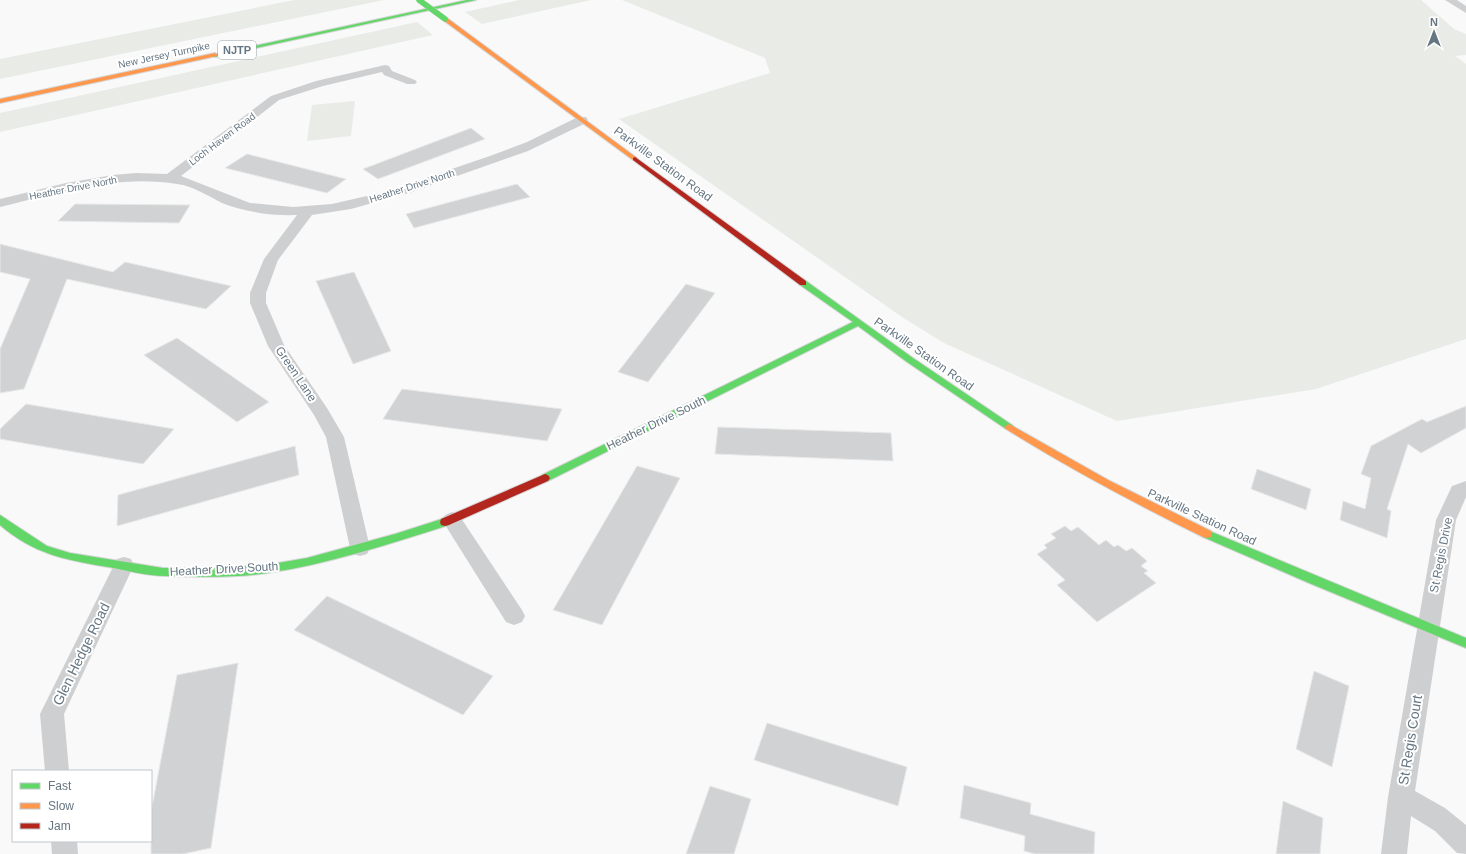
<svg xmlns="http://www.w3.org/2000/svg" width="1466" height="854" font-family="Helvetica,sans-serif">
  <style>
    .green { fill: #e8ebe6 }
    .building { fill: #d0d2d3; stroke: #e8e8e8 }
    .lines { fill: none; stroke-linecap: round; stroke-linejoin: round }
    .fast-casing { stroke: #d5d6d7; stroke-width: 2 }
    .slow-casing { stroke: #d5d6d7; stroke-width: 2 }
    .jam-casing { stroke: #d5d6d7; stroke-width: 2 }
    .street { fill: #cecfd0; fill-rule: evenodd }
    .fast { fill: #63d668; fill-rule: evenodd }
    .slow { fill: #ff974d; fill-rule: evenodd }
    .jam { fill: #b3261e; fill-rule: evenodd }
    .fast-bridge-casing { stroke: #d5d6d7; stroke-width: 6; stroke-linecap: butt }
    .fast-bridge { stroke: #63d668; stroke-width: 5.5 }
    .labels { text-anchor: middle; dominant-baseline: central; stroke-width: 4; stroke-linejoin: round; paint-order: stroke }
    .far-street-label { font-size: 10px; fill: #657683; stroke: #fff }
    .shield { fill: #fff; stroke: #939fa8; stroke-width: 1 }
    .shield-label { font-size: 11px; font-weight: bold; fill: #657683 }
    .street-label { font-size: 12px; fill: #657683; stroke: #fff }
    .near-street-label { font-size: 14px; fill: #657683; stroke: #fff }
  </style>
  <rect width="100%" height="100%" fill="#f9f9f9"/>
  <path class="green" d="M 294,0 L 384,0 L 0,79 L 0,59 Z
    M 519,0 L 591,0 L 482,24 L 465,12 Z
    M 622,0 L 1421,0 L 1454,29 L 1466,34 L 1466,55 L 1455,56 L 1466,64 L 1466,339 L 1316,389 L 1117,421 L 944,343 L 902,317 L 619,119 L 770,73 L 765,58 Z
    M 417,22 L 433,35 L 0,132 L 0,113 Z
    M 355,101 L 351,136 L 307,141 L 312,105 Z"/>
  <path class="building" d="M 471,128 L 485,139 L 378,179 L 363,169 Z
    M 247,154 L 346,179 L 327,193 L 225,168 Z
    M 517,184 L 530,197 L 414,228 L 406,214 Z
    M 75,204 L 190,205 L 179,223 L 58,221 Z
    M 0,244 L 113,272 L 125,262 L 231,286 L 206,309 L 67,279 L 24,389 L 0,393 L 0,349 L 30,279 L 0,272 Z
    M 354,272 L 391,351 L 353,364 L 316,281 Z
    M 686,284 L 715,293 L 648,382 L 618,372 Z
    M 177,338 L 269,402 L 237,422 L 144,355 Z
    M 402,389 L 562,409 L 547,441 L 383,419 Z
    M 26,404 L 174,429 L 143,464 L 0,439 L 0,429 Z
    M 1466,406 L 1466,428 L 1421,453 L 1408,444 L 1387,509 L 1391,511 L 1387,538 L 1340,520 L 1343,501 L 1365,509 L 1371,478 L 1361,474 L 1371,446 L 1422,419 L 1427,422 Z
    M 718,427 L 891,433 L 893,461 L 715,454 Z
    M 295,446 L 299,475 L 117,526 L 118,495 Z
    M 637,466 L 680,478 L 602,625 L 553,610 Z
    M 1257,469 L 1311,489 L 1306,510 L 1251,489 Z
    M 1065,526 L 1071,531 L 1078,527 L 1099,545 L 1106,540 L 1114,547 L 1118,545 L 1126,551 L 1132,548 L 1147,561 L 1141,566 L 1148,571 L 1144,573 L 1156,583 L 1097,622 L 1057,585 L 1065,580 L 1037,554 L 1047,548 L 1044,545 L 1056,538 L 1051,534 Z
    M 327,596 L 493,676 L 463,715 L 294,630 Z
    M 238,663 L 211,848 L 183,854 L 151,854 L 151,812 L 177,675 Z
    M 1314,671 L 1349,686 L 1332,767 L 1296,749 Z
    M 767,723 L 907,767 L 898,806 L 754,760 Z
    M 964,785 L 1031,803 L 1030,814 L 1095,832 L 1094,854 L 1035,854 L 1024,851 L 1025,836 L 960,818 Z
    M 710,786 L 751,799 L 734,854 L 686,854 Z
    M 1283,801 L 1323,818 L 1320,854 L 1276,854 Z"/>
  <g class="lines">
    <g class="fast-casing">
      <path id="fast" d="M 467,0 L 476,0 L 215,57 L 212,55 Z
        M 800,281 L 806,281 L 913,358 L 1012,425 L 1014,427 L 1012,429 L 1006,429 L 907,362 L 858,326 L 548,481 L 542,481 L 540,478 L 542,475 L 853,322 L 800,285 Z
        M 0,515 L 47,546 L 70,553 L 163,568 L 216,568 L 266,565 L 307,558 L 395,534 L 445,518 L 449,519 L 450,522 L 449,525 C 389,544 329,564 267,573 C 234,578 198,577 165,576 C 146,576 126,570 108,567 C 66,560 33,554 0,525 Z
        M 1207,530 L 1466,638 L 1466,648 L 1309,583 L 1203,537 L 1202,534 L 1203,531 Z"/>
    </g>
    <g class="slow-casing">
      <path id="slow" d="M 443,18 L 447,18 L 637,158 L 637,160 L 633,160 L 443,20 Z
        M 215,53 L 218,55 L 217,56 L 0,103 L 0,99 Z
        M 1009,424 L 1110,481 L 1211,531 L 1212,534 L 1211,537 L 1207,538 L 1203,537 C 1136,504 1070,469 1006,429 L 1004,427 Z"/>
    </g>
    <g class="jam-casing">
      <path id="jam" d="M 635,157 L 806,281 L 806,285 L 800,285 L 633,160 L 633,158 Z
        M 545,474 L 548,475 L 550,478 L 548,481 L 449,525 L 445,526 L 441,525 L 440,522 L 441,519 Z"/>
    </g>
    <path class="street" d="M 1445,0 L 1457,0 L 1466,6 L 1466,13 Z
      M 385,65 L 389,66 L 392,71 L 415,80 L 417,82 L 415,84 L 407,84 L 384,75 L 382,72 L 323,86 L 279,100 L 181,176 L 250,203 L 293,207 L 332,204 L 384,192 L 490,156 L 527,142 L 578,117 L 586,117 L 588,120 L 586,123 L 528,151 L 412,192 L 351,209 L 312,215 L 278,260 L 266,293 L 266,303 L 284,345 L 327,408 L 344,437 L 370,548 L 367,554 L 360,556 L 353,554 L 350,548 L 326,437 L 314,415 L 268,346 L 250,303 L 250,293 L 264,259 L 297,215 C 272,216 245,212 222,203 C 208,196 193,186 177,184 C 118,174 57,193 0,207 L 0,199 L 66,183 L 113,175 L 136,173 L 167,174 L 271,96 L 316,81 Z
      M 1466,481 L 1466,497 L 1456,520 L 1415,791 L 1445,808 L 1466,825 L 1466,854 L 1457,853 L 1435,831 L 1411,816 L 1407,854 L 1381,854 L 1388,797 L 1436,520 L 1452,486 Z
      M 452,512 L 459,515 L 522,610 L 525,616 L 522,622 L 514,625 L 506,622 L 442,520 L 445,515 Z
      M 124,557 L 131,559 L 134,565 L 64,714 L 69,771 L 45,771 L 40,714 L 117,559 Z
      M 51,841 L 77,841 L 78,854 L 52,854 Z"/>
    <use href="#fast" class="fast"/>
    <use href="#slow" class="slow"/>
    <use href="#jam" class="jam"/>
    <g class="fast-bridge-casing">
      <path id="fast-bridge" d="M 419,0 L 445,19"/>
    </g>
    <use href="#fast-bridge" class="fast-bridge"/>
  </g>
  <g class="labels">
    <g class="far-street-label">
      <text transform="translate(164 55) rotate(-12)">New Jersey Turnpike</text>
      <text transform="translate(222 139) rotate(-37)">Loch Haven Road</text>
      <text transform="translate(412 186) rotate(-18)">Heather Drive North</text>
      <text transform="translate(73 188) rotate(-11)">Heather Drive North</text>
    </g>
    <rect class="shield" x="218" y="41" width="38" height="18" rx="3"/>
    <g class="shield-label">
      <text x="237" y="50">NJTP</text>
    </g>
    <g class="street-label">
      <text transform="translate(663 164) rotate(36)">Parkville Station Road</text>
      <text transform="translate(924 354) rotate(35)">Parkville Station Road</text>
      <text transform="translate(296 374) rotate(56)">Green Lane</text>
      <text transform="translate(656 423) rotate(-26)">Heather Drive South</text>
      <text transform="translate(1202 517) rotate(25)">Parkville Station Road</text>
      <text transform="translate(1441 555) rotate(-79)">St Regis Drive</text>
      <text transform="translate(224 569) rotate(-3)">Heather Drive South</text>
    </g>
    <g class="near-street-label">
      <text transform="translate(81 654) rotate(-64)">Glen Hedge Road</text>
      <text transform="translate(1410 740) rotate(-81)">St Regis Court</text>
    </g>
  </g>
  <rect x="12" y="770" width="140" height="72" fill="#ffffff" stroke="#c1c8cd"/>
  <rect x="20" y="783" width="20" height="6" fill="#63d668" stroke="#c1c8cd"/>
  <text x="48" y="790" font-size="12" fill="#657683">Fast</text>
  <rect x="20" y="803" width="20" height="6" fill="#ff974d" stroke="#c1c8cd"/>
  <text x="48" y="810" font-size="12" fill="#657683">Slow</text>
  <rect x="20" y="823" width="20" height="6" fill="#b3261e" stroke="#c1c8cd"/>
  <text x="48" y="830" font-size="12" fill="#657683">Jam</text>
  <g transform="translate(1434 32)" stroke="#ffffff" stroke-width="3" paint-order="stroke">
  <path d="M0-3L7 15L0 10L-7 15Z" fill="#657683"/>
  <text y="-6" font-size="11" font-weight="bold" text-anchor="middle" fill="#657683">N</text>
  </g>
</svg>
